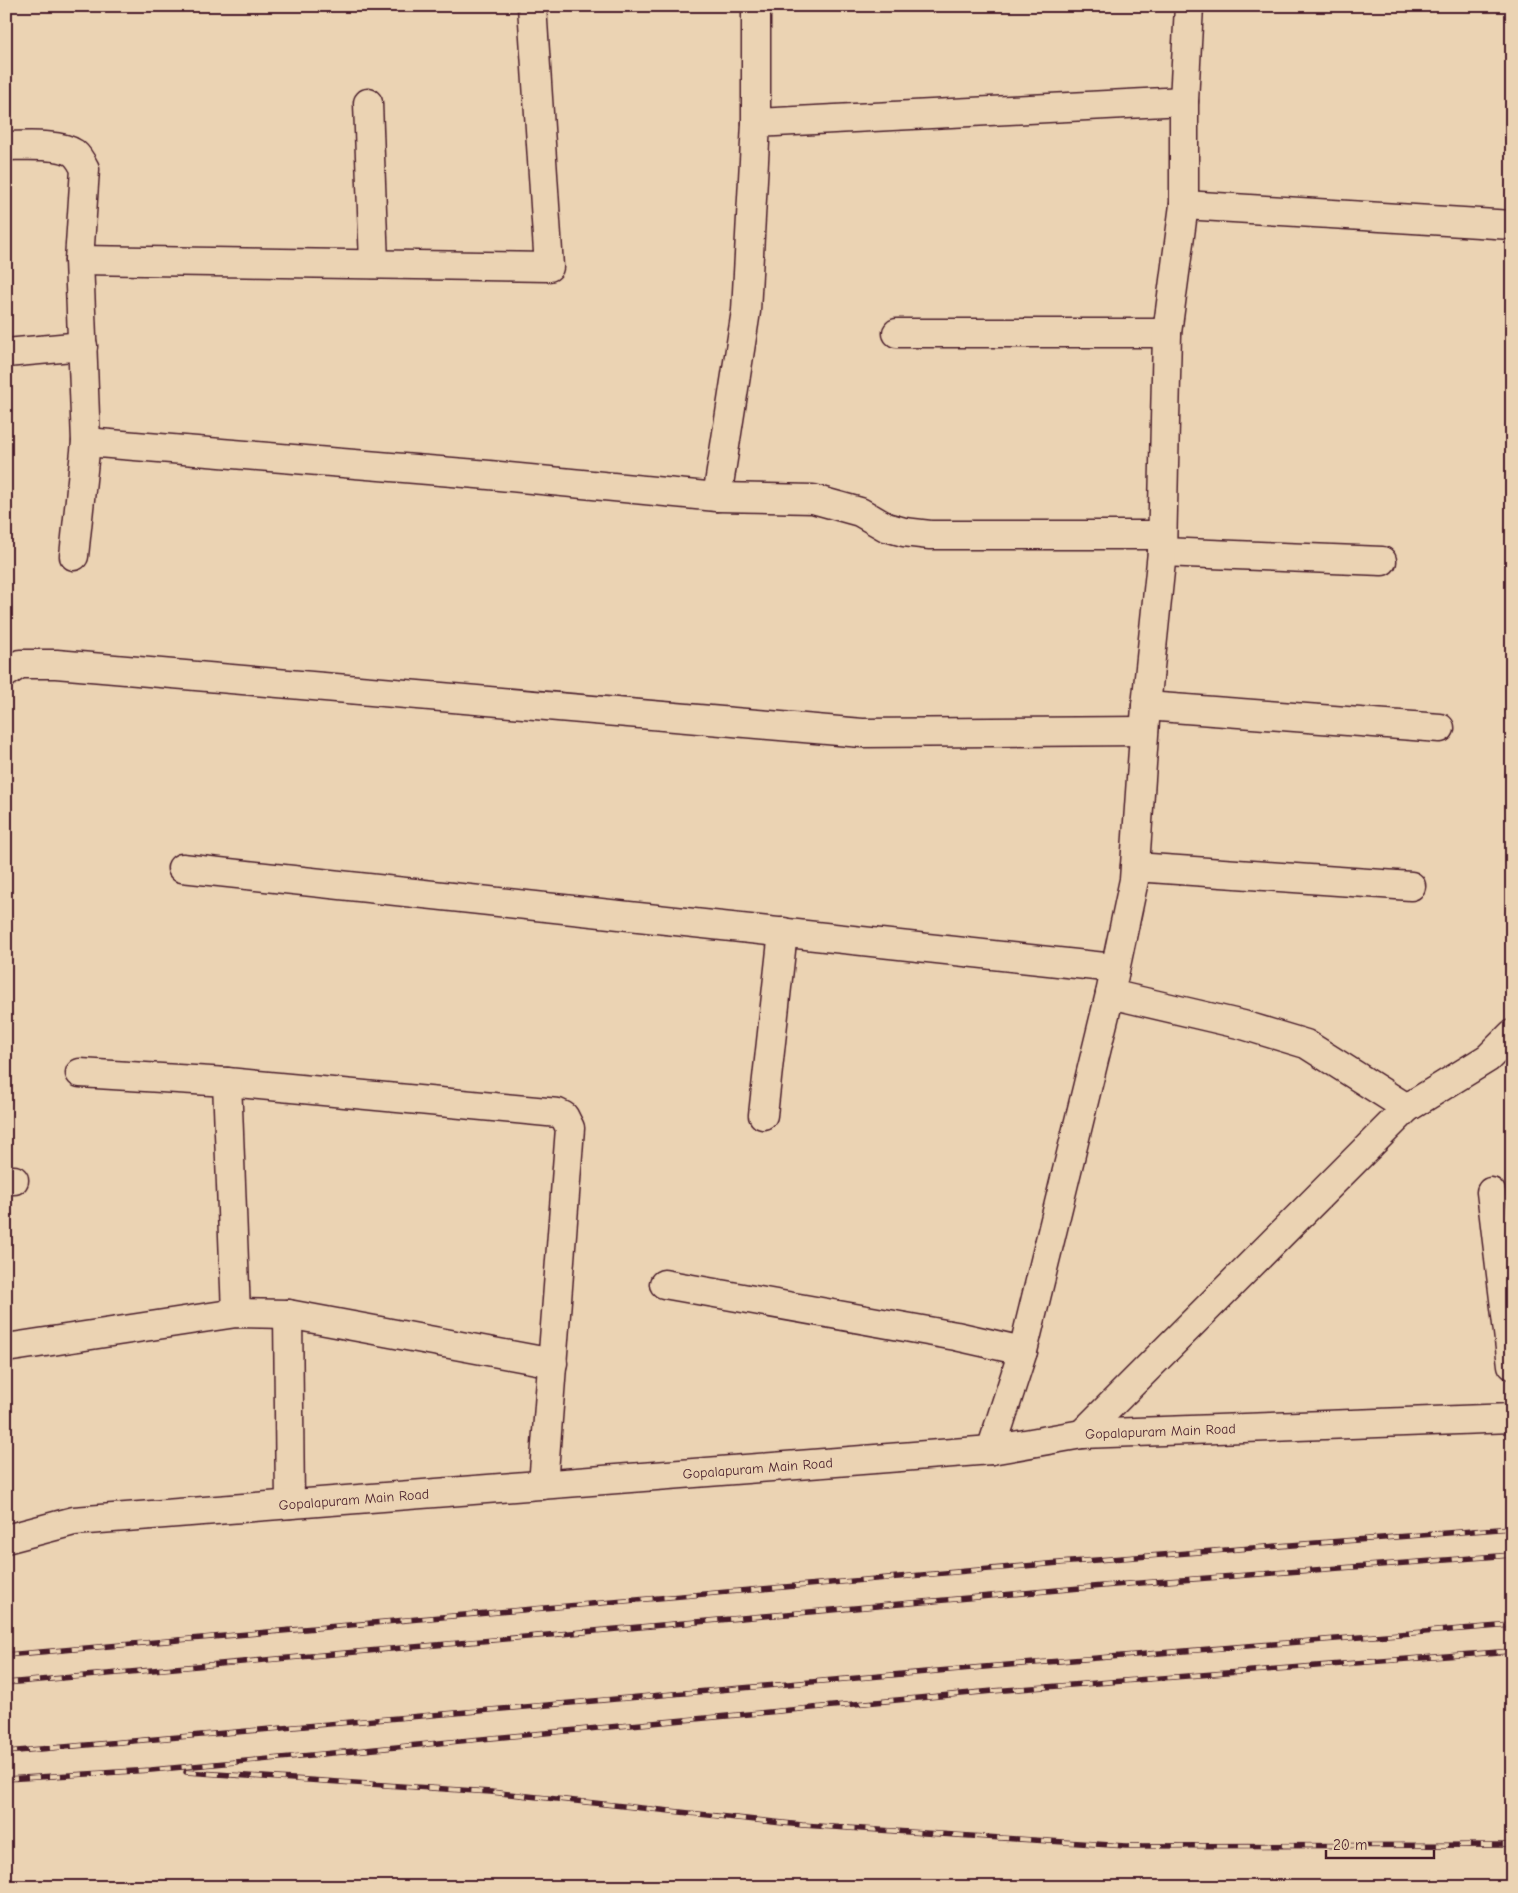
<svg xmlns="http://www.w3.org/2000/svg" width="1518" height="1893" font-family="'Comic Neue',sans-serif">
  <style>
    .lines { fill: none; stroke-linecap: round; stroke-linejoin: round }
    .minor-casing { stroke: #4a1f2b; stroke-width: 31 }
    .minor { stroke: #ebd3b3; stroke-width: 28 }
    .rail-casing { stroke: #4a1f2b; stroke-width: 5.5 }
    .rail { stroke: #ebd3b3; stroke-width: 4; stroke-dasharray: 11; stroke-linecap: butt }
    .labels { text-anchor: middle; dominant-baseline: central; stroke-width: 4; stroke-linejoin: round; paint-order: stroke }
    .street-label { font-size: 14px; fill: #4a1f2b; stroke: #ebd3b3 }
  </style>
  <rect width="100%" height="100%" fill="#ebd3b3"/>
  <filter id="ink" filterUnits="userSpaceOnUse"><feTurbulence type="fractalNoise" baseFrequency=".02" numOctaves="2"/><feDisplacementMap in="SourceGraphic" scale="10" xChannelSelector="R" yChannelSelector="G"/><feConvolveMatrix kernelMatrix="1 2 1 2 8 2 1 2 1" color-interpolation-filters="sRGB"/></filter>
  <g filter="url(#ink)">
    <g class="lines">
      <g class="minor-casing">
        <g id="minor">
          <path d="M 756,6 L 756,123"/>
          <path d="M 368,103 L 374,264"/>
          <path d="M 6,146 C 23,146 60,143 74,153 C 79,157 82,163 85,169 L 79,260"/>
          <path d="M 1184,205 L 1512,225"/>
          <path d="M 897,333 L 1167,333"/>
          <path d="M 6,353 L 83,346"/>
          <path d="M 86,442 L 489,475 L 717,497 L 813,499 L 860,512 L 886,527 L 904,532 L 930,535 L 1162,535"/>
          <path d="M 717,497 L 746,311 L 756,123 L 1184,101"/>
          <path d="M 1162,552 L 1382,561"/>
          <path d="M 74,556 L 86,442 L 79,260 L 549,267 L 532,6"/>
          <path d="M 6,673 L 20,664 L 56,664 L 862,733 L 1144,731"/>
          <path d="M 1146,706 L 1440,728"/>
          <path d="M 1135,867 L 1411,886"/>
          <path d="M 182,868 L 1114,968"/>
          <path d="M 1110,994 L 1243,1025 L 1306,1044 L 1407,1108"/>
          <path d="M 80,1073 L 227,1082 L 558,1113 L 564,1116 L 570,1128 L 543,1485"/>
          <path d="M 227,1082 L 236,1313"/>
          <path d="M 763,1115 L 783,932"/>
          <path d="M 6,1180 L 14,1180"/>
          <path d="M 1491,1192 L 1512,1365"/>
          <path d="M 664,1284 L 956,1336 L 1023,1351"/>
          <path d="M 288,1314 L 290,1504"/>
          <path d="M 6,1348 L 236,1313 L 288,1314 L 553,1363"/>
          <path d="M 1082,1434 L 1407,1108 L 1488,1058 L 1512,1034"/>
          <path d="M 991,1450 L 1023,1351 L 1110,994 L 1134,880 L 1146,706 L 1162,552 L 1167,333 L 1184,205 L 1184,101 L 1189,6"/>
          <path id="s1" d="M 6,1539 L 74,1521 L 991,1450 L 1082,1434 L 1512,1418"/>
        </g>
      </g>
      <use href="#minor" class="minor"/>
      <g class="rail-casing">
        <path id="rail" d="M 6,1655 L 1071,1562 L 1512,1528
          M 6,1683 L 1114,1585 L 1512,1555
          M 6,1752 L 984,1667 L 1512,1625
          M 186,1772 L 491,1792 L 802,1825 L 1126,1846 L 1512,1845
          M 6,1779 L 151,1770 L 993,1691 L 1512,1651"/>
      </g>
      <use href="#rail" class="rail"/>
    </g>
  </g>
  <g class="labels">
    <g class="street-label">
      <text stroke="none"><textPath href="#s1" startOffset="1161">Gopalapuram Main Road</textPath></text>
      <text stroke="none"><textPath href="#s1" startOffset="756">Gopalapuram Main Road</textPath></text>
      <text stroke="none"><textPath href="#s1" startOffset="351">Gopalapuram Main Road</textPath></text>
    </g>
  </g>
  <rect width="1518" height="1893" fill="none" stroke="#ebd3b3" stroke-width="25"/>
  <rect x="12" y="12" width="1493" height="1868" fill="none" stroke="#4a1f2b" stroke-width="2" filter="url(#ink)"/>
  <path d="M1326 1850v8h108v-8" fill="none" stroke="#4a1f2b" stroke-width="2.5"/>
  <text x="1333" y="1850" font-size="15" fill="#4a1f2b" stroke="#ebd3b3" stroke-width="4" paint-order="stroke">20 m</text>
</svg>
